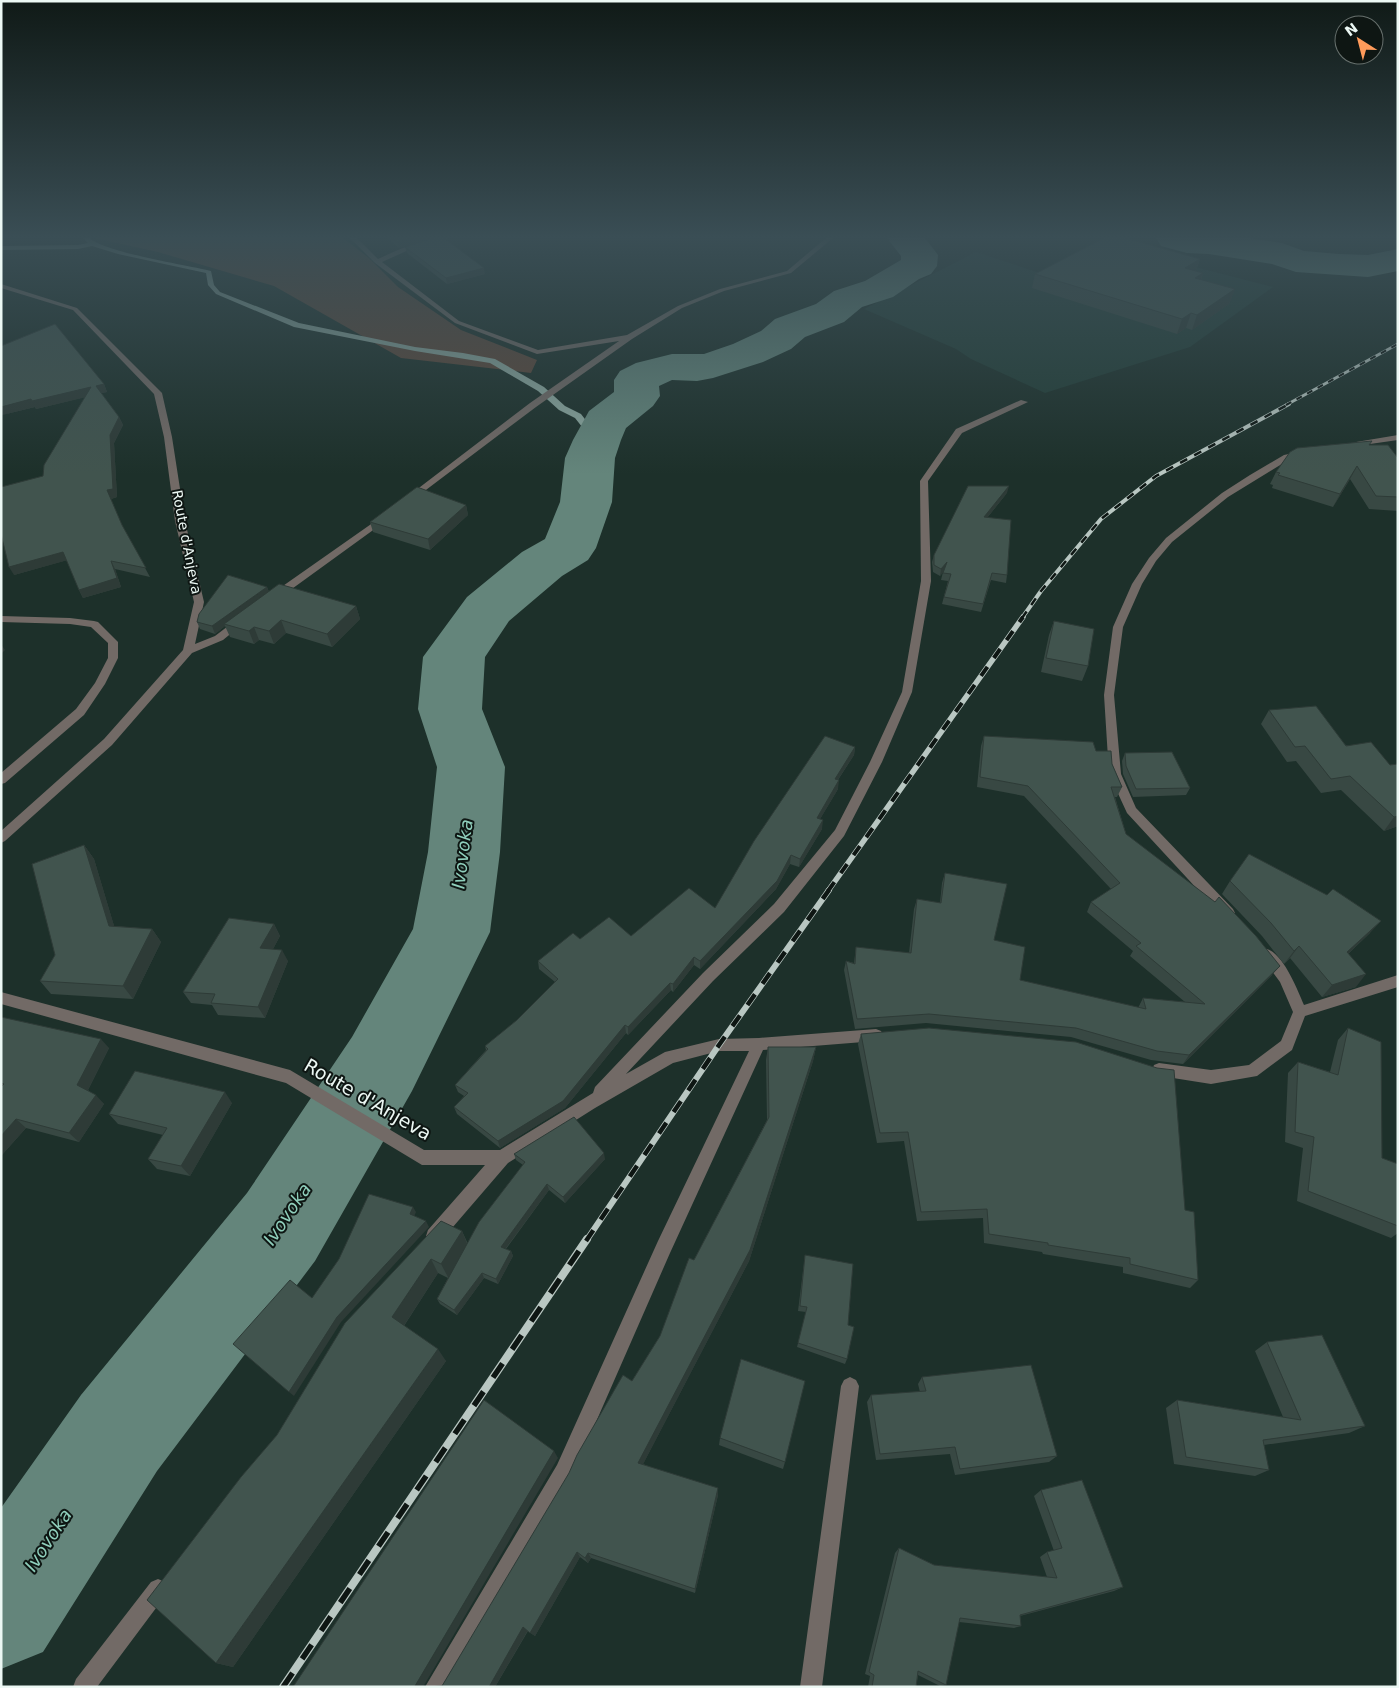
<svg xmlns="http://www.w3.org/2000/svg" width="1399" height="1688" font-family="'DejaVu Sans',sans-serif">
  <style>
    .built { fill: #233e37 }
    .green { fill: #5d473a }
    .lines { fill: none; stroke-linecap: round; stroke-linejoin: round }
    .stream { fill: #8da89f; fill-rule: evenodd }
    .river { fill: #64857b; fill-rule: evenodd }
    .minor { fill: #726a66; fill-rule: evenodd }
    .rail-far4-casing { stroke: #b9c7c2; stroke-width: 3 }
    .rail-far3-casing { stroke: #b9c7c2; stroke-width: 4 }
    .rail-far2-casing { stroke: #b9c7c2; stroke-width: 5.5 }
    .rail-far1-casing { stroke: #b9c7c2; stroke-width: 6 }
    .rail-casing { stroke: #b9c7c2; stroke-width: 8 }
    .rail-far4 { stroke: #0e1613; stroke-width: 2; stroke-dasharray: 6; stroke-linecap: butt }
    .rail-far3 { stroke: #0e1613; stroke-width: 2.5; stroke-dasharray: 8; stroke-linecap: butt }
    .rail-far2 { stroke: #0e1613; stroke-width: 4; stroke-dasharray: 11; stroke-linecap: butt }
    .rail-far1 { stroke: #0e1613; stroke-width: 4.5; stroke-dasharray: 13; stroke-linecap: butt }
    .rail { stroke: #0e1613; stroke-width: 5.5; stroke-dasharray: 17; stroke-linecap: butt }
    .wall { fill: #384843 }
    .shaded-wall { fill: #2e3b37 }
    .building { fill: #41544e; stroke: #2e3b37 }
    .labels { text-anchor: middle; dominant-baseline: central; stroke-width: 4; stroke-linejoin: round; paint-order: stroke }
    .far-street-label { font-size: 14px; fill: #ecf8f4; stroke: #0e1613 }
    .water-label { font-size: 18px; font-style: italic; fill: #8fcfbc; stroke: #0e1613 }
    .near-street-label { font-size: 19px; fill: #ecf8f4; stroke: #0e1613 }
  </style>
  <rect width="100%" height="100%" fill="#1d302a"/>
  <path class="built" d="M 1102,243 L 1273,287 L 1190,347 L 1045,393 L 971,359 L 956,349 L 864,309 L 976,252 L 1049,276 Z"/>
  <path class="green" d="M 94,238 L 343,238 L 369,258 L 398,287 L 461,330 L 537,360 L 531,373 L 401,358 L 274,286 L 158,252 Z"/>
  <g class="lines">
    <path class="stream" d="M 83,238 L 90,238 C 103,252 187,265 211,271 L 214,285 L 220,292 L 299,323 L 415,347 L 463,353 L 495,359 L 544,387 L 565,406 L 581,414 L 601,440 L 594,442 L 575,418 L 559,410 L 538,391 L 490,363 L 415,351 L 294,327 L 216,294 L 208,285 L 206,273 L 118,254 L 92,246 L 78,249 L 1,250 L 1,246 L 78,245 L 88,243 Z"/>
    <path class="river" d="M 887,238 L 925,238 L 938,255 L 937,266 L 931,274 L 919,279 L 893,297 L 862,307 L 844,322 L 805,337 L 791,349 L 763,362 L 713,378 L 697,381 L 672,380 L 659,386 L 660,396 L 653,406 L 626,428 L 621,440 L 615,458 L 612,502 L 596,548 L 588,560 L 562,576 L 509,621 L 485,657 L 482,709 L 505,767 L 500,852 L 490,932 L 412,1091 L 315,1261 L 157,1471 L 43,1652 L 1,1669 L 1,1508 L 81,1395 L 247,1193 L 352,1037 L 413,929 L 428,852 L 437,767 L 418,709 L 423,657 L 467,597 L 522,552 L 545,539 L 560,502 L 565,458 L 573,440 L 589,411 L 614,392 L 614,380 L 620,371 L 636,363 L 672,354 L 704,354 L 733,344 L 761,331 L 775,319 L 816,304 L 834,291 L 865,281 L 901,260 L 901,256 Z
      M 1156,238 L 1248,238 L 1282,243 L 1304,251 L 1339,254 L 1368,255 L 1398,249 L 1398,271 L 1368,277 L 1296,272 L 1272,264 L 1209,254 L 1187,253 L 1161,246 Z"/>
    <path class="minor" d="M 350,238 L 357,238 L 378,259 C 400,249 423,238 448,238 L 413,248 L 382,262 L 459,321 L 538,350 L 627,335 L 678,306 L 720,289 L 787,271 L 826,238 L 833,238 L 791,273 L 724,291 L 682,308 L 632,339 L 536,407 L 410,502 L 407,501 L 407,497 L 530,403 L 619,341 L 537,354 L 455,323 L 375,263 Z
      M 1,284 L 77,308 L 162,393 L 172,437 L 185,521 L 204,602 L 195,644 L 215,636 L 236,620 L 244,620 L 245,622 L 223,640 L 192,653 L 112,745 L 5,841 L 1,843 L 1,831 L 104,739 L 183,650 L 194,602 L 175,521 L 164,437 L 154,394 L 73,310 L 1,288 Z
      M 1021,400 L 1028,402 L 962,433 L 928,481 L 931,581 L 912,692 L 882,762 L 844,836 L 784,912 L 713,981 L 626,1074 L 665,1052 L 719,1039 L 759,1038 L 876,1029 L 881,1031 L 883,1035 L 881,1039 L 876,1041 L 763,1050 L 670,1253 L 571,1479 L 448,1687 L 425,1687 L 557,1465 L 658,1241 L 749,1051 L 719,1051 L 673,1063 L 595,1108 L 508,1163 L 440,1242 L 434,1244 L 428,1242 L 426,1236 L 428,1230 L 485,1165 L 422,1165 L 286,1083 L 1,1004 L 1,992 L 290,1070 L 424,1150 L 500,1150 L 593,1093 L 595,1087 L 703,973 L 774,904 L 835,830 L 870,762 L 902,692 L 921,581 L 920,481 L 956,429 Z
      M 1398,435 L 1398,440 L 1356,446 L 1352,444 L 1356,442 Z
      M 1302,451 L 1305,452 L 1305,456 L 1290,459 L 1228,497 L 1172,542 L 1156,561 L 1142,584 L 1123,627 L 1114,695 L 1121,774 L 1136,808 L 1233,909 L 1235,913 L 1233,917 L 1228,918 L 1223,917 L 1127,813 L 1109,774 L 1104,695 L 1113,627 L 1132,584 L 1149,558 L 1166,538 L 1222,493 L 1250,475 L 1284,455 Z
      M 384,515 L 389,518 L 387,520 L 278,599 L 270,599 L 270,595 Z
      M 1,616 L 70,618 L 94,621 L 98,622 L 118,642 L 118,658 L 105,684 L 84,715 L 5,783 L 1,784 L 1,773 L 76,709 L 95,683 L 108,658 L 108,643 L 91,627 L 70,624 L 1,622 Z
      M 1267,949 C 1284,955 1297,989 1304,1005 L 1398,975 L 1398,987 L 1305,1016 L 1292,1050 L 1257,1076 L 1211,1084 L 1154,1075 L 1152,1070 L 1154,1065 L 1159,1063 L 1211,1070 L 1249,1065 L 1281,1041 L 1293,1012 L 1280,982 L 1260,955 L 1262,951 Z
      M 850,1377 L 856,1380 L 859,1386 L 822,1687 L 800,1687 L 841,1386 L 844,1380 Z
      M 158,1579 L 165,1582 L 168,1589 L 165,1596 L 97,1687 L 73,1687 L 76,1679 L 151,1582 Z"/>
    <g class="rail-far4-casing">
      <path id="rail-far4" d="M 1286,405 L 1398,344"/>
    </g>
    <g class="rail-far3-casing">
      <path id="rail-far3" d="M 1022,618 L 1041,591 L 1101,519 L 1156,476 L 1289,404"/>
    </g>
    <g class="rail-far2-casing">
      <path id="rail-far2" d="M 828,891 L 1023,617"/>
    </g>
    <g class="rail-far1-casing">
      <path id="rail-far1" d="M 586,1241 L 719,1045 L 829,890"/>
    </g>
    <g class="rail-casing">
      <path id="rail" d="M 283,1687 L 587,1239"/>
    </g>
    <use href="#rail-far4" class="rail-far4"/>
    <use href="#rail-far3" class="rail-far3"/>
    <use href="#rail-far2" class="rail-far2"/>
    <use href="#rail-far1" class="rail-far1"/>
    <use href="#rail" class="rail"/>
  </g>
  <path class="wall" d="M 387,238 L 432,238 L 399,248 Z
    M 405,247 L 485,274 L 447,284 L 407,253 Z
    M 1200,259 L 1196,271 L 1203,273 L 1201,280 L 1235,289 L 1229,304 L 1192,330 L 1186,328 L 1177,334 L 1032,288 L 1035,274 Z
    M 104,384 L 107,392 L 101,393 L 119,417 L 123,425 L 114,443 L 117,497 L 111,499 L 123,528 L 150,577 L 115,569 L 121,587 L 83,598 L 79,590 L 67,560 L 14,575 L 43,476 L 85,397 L 36,409 L 35,407 L 2,415 Z
    M 1370,445 L 1398,458 L 1398,511 L 1369,509 L 1350,479 L 1333,507 L 1272,488 L 1273,485 L 1270,484 L 1276,472 Z
    M 1007,493 L 987,518 L 1007,575 L 1006,583 L 991,580 L 981,612 L 942,604 L 948,581 L 941,580 L 943,572 L 940,576 L 933,572 L 932,562 L 934,555 Z
    M 466,505 L 468,515 L 430,550 L 373,532 L 370,522 Z
    M 267,587 L 269,592 L 356,606 L 360,619 L 332,647 L 286,633 L 274,644 L 259,640 L 254,644 L 230,637 L 225,626 L 215,634 L 200,629 L 197,622 Z
    M 1054,621 L 1088,666 L 1082,681 L 1041,672 L 1049,635 Z
    M 1269,710 L 1390,765 L 1398,764 L 1398,826 L 1384,831 L 1341,790 L 1321,793 L 1296,761 L 1287,762 L 1261,724 Z
    M 984,736 L 1096,751 L 1112,764 L 1122,787 L 1117,797 L 1115,797 L 1126,834 L 1272,975 L 1183,1064 L 1151,1060 L 1071,1037 L 926,1023 L 855,1029 L 844,970 L 846,961 L 854,963 L 856,947 L 909,953 L 914,909 L 917,899 L 940,903 L 942,883 L 945,873 L 994,940 L 1020,980 L 1138,1008 L 1143,998 L 1185,1002 L 1130,956 L 1133,951 L 1087,912 L 1091,902 L 1111,889 L 1024,796 L 977,787 L 981,746 Z
    M 855,747 L 854,755 L 838,780 L 838,789 L 820,819 L 822,829 L 799,867 L 790,864 L 776,889 L 700,969 L 694,965 L 673,992 L 671,990 L 628,1035 L 626,1033 L 565,1108 L 500,1148 L 457,1114 L 454,1107 L 464,1096 L 458,1092 L 455,1085 L 486,1050 L 485,1046 L 517,1020 L 555,982 L 539,969 L 538,961 L 580,939 L 631,936 L 715,908 Z
    M 1125,753 L 1190,788 L 1186,795 L 1133,797 L 1123,774 L 1122,761 Z
    M 84,845 L 94,859 L 114,926 L 152,929 L 161,942 L 133,999 L 51,994 L 40,981 L 55,955 Z
    M 1230,881 L 1370,933 L 1348,954 L 1356,987 L 1322,997 L 1290,958 L 1284,964 L 1262,936 L 1222,894 Z
    M 274,924 L 280,936 L 273,949 L 288,961 L 265,1018 L 218,1015 L 212,1005 L 191,1003 L 183,992 Z
    M 1,1017 L 109,1048 L 88,1090 L 104,1104 L 79,1142 L 26,1128 L 1,1156 Z
    M 1348,1028 L 1382,1158 L 1398,1164 L 1398,1233 L 1391,1238 L 1297,1201 L 1303,1148 L 1285,1142 L 1288,1073 L 1298,1062 L 1330,1072 L 1338,1040 Z
    M 861,1034 L 1185,1210 L 1198,1280 L 1190,1288 L 1123,1273 L 1123,1267 L 1043,1254 L 1042,1252 L 984,1243 L 983,1218 L 917,1221 L 904,1141 L 877,1143 L 858,1044 Z
    M 768,1047 L 816,1047 L 813,1061 L 749,1261 L 643,1464 L 718,1495 L 695,1593 L 591,1558 L 588,1563 L 580,1557 L 535,1636 L 528,1631 L 495,1687 L 442,1686 L 660,1336 L 694,1260 L 767,1120 L 766,1060 Z
    M 232,1103 L 190,1176 L 157,1169 L 148,1159 L 163,1135 L 118,1124 L 109,1114 Z
    M 514,1154 L 605,1159 L 565,1203 L 549,1190 L 506,1249 L 511,1251 L 513,1256 L 498,1284 L 484,1278 L 457,1315 L 440,1304 L 437,1299 L 448,1278 L 438,1273 L 404,1326 L 446,1361 L 233,1667 L 216,1663 L 277,1435 L 345,1323 L 462,1231 L 468,1244 L 523,1165 L 516,1160 Z
    M 805,1255 L 848,1325 L 847,1359 L 845,1364 L 797,1347 L 806,1312 L 798,1311 Z
    M 1267,1342 L 1365,1426 L 1349,1433 L 1264,1445 L 1269,1470 L 1255,1476 L 1174,1464 L 1166,1408 L 1177,1400 L 1283,1417 L 1255,1351 Z
    M 922,1377 L 1057,1456 L 1049,1462 L 955,1475 L 950,1454 L 876,1460 L 867,1402 L 871,1395 L 920,1392 L 918,1384 Z
    M 720,1438 L 785,1462 L 783,1469 L 719,1445 Z
    M 1041,1490 L 1123,1587 L 1114,1591 L 1020,1616 L 1021,1626 L 1014,1628 L 959,1622 L 946,1685 L 940,1686 L 918,1675 L 916,1687 L 868,1687 L 870,1676 L 865,1674 L 895,1553 L 899,1548 L 934,1565 L 1047,1577 L 1040,1557 L 1047,1552 L 1054,1551 L 1034,1496 Z"/>
  <path class="shaded-wall" d="M 411,238 L 432,238 L 399,248 L 398,242 Z
    M 1200,259 L 1195,273 L 1185,268 Z
    M 484,268 L 485,274 L 447,284 L 446,278 Z
    M 1203,273 L 1198,287 L 1195,278 Z
    M 1235,289 L 1229,304 L 1192,330 L 1197,315 Z
    M 1191,313 L 1186,328 L 1177,334 L 1182,319 Z
    M 104,384 L 107,392 L 99,394 L 96,386 Z
    M 91,387 L 95,395 L 36,409 L 35,407 L 2,415 L 1,414 L 1,407 L 31,399 Z
    M 119,417 L 123,425 L 114,443 L 117,497 L 111,499 L 107,490 L 110,435 Z
    M 1357,466 L 1350,479 L 1333,507 L 1340,494 Z
    M 1009,486 L 1007,493 L 982,524 L 984,517 Z
    M 466,505 L 468,515 L 430,550 L 428,539 Z
    M 63,552 L 68,560 L 14,575 L 9,567 Z
    M 111,561 L 115,569 L 121,587 L 83,598 L 79,590 Z
    M 947,562 L 946,569 L 940,576 L 941,569 Z
    M 267,587 L 270,594 L 224,624 L 225,626 L 215,634 L 212,626 Z
    M 356,606 L 360,619 L 332,647 L 327,634 Z
    M 281,620 L 286,633 L 274,644 L 269,631 Z
    M 254,627 L 259,640 L 254,644 L 249,631 Z
    M 1,644 L 5,650 L 1,654 Z
    M 855,747 L 854,755 L 833,787 L 835,779 Z
    M 839,780 L 838,789 L 816,826 L 817,818 Z
    M 1398,816 L 1398,826 L 1384,831 L 1394,817 Z
    M 823,820 L 822,829 L 799,867 L 800,859 Z
    M 84,845 L 94,859 L 118,939 L 109,926 Z
    M 791,855 L 790,864 L 776,889 L 700,969 L 700,961 Z
    M 1381,921 L 1370,933 L 1337,964 L 1347,952 Z
    M 274,924 L 280,936 L 267,960 L 260,948 Z
    M 152,929 L 161,942 L 133,999 L 123,986 Z
    M 1299,946 L 1290,958 L 1284,964 L 1294,951 Z
    M 282,950 L 288,961 L 265,1018 L 258,1007 Z
    M 694,957 L 694,965 L 673,992 L 673,984 Z
    M 1280,966 L 1272,975 L 1183,1064 L 1189,1055 Z
    M 1366,974 L 1356,987 L 1322,997 L 1332,985 Z
    M 670,983 L 671,990 L 628,1035 L 628,1027 Z
    M 625,1025 L 626,1033 L 565,1108 L 500,1148 L 498,1141 Z
    M 101,1039 L 109,1048 L 86,1094 L 77,1085 Z
    M 816,1047 L 813,1061 L 749,1261 L 640,1470 L 638,1463 Z
    M 225,1092 L 232,1103 L 190,1176 L 181,1166 Z
    M 96,1095 L 104,1104 L 79,1142 L 69,1133 Z
    M 16,1119 L 26,1128 L 1,1156 L 1,1136 Z
    M 604,1153 L 605,1159 L 565,1203 L 563,1197 Z
    M 547,1184 L 549,1190 L 503,1252 L 501,1247 Z
    M 413,1207 L 416,1212 L 413,1219 L 410,1214 Z
    M 426,1221 L 429,1227 L 341,1322 L 294,1396 L 289,1392 L 337,1317 Z
    M 462,1231 L 468,1246 L 449,1279 L 441,1264 Z
    M 511,1251 L 513,1256 L 498,1284 L 496,1279 Z
    M 431,1259 L 438,1273 L 401,1330 L 392,1317 Z
    M 482,1273 L 484,1278 L 457,1315 L 454,1310 Z
    M 438,1349 L 446,1361 L 233,1667 L 216,1663 Z
    M 554,1451 L 558,1458 L 423,1687 L 417,1687 L 415,1686 Z
    M 718,1488 L 718,1495 L 695,1593 L 695,1589 Z
    M 577,1552 L 580,1557 L 535,1636 L 530,1633 Z
    M 588,1553 L 591,1558 L 588,1563 L 585,1558 Z
    M 523,1627 L 528,1630 L 495,1687 L 489,1687 Z"/>
  <path class="building" d="M 393,238 L 411,238 L 398,242 Z
    M 434,238 L 444,238 L 484,268 L 446,278 L 405,247 Z
    M 1104,238 L 1125,238 L 1200,259 L 1185,268 L 1203,273 L 1195,278 L 1235,289 L 1197,315 L 1191,313 L 1182,319 L 1035,274 Z
    M 55,324 L 104,384 L 96,386 L 119,417 L 110,435 L 113,489 L 107,490 L 122,525 L 146,568 L 111,561 L 117,578 L 79,590 L 63,552 L 9,567 L 1,534 L 1,487 L 43,476 L 44,465 L 91,387 L 32,401 L 31,399 L 1,407 L 1,346 Z
    M 1372,441 L 1369,445 L 1388,445 L 1398,458 L 1398,497 L 1376,496 L 1357,466 L 1340,494 L 1278,475 L 1280,473 L 1276,472 L 1290,452 L 1297,448 Z
    M 968,486 L 1009,486 L 984,517 L 1011,520 L 1007,575 L 992,573 L 983,604 L 944,597 L 951,574 L 943,573 L 947,562 L 941,569 L 934,565 L 934,555 Z
    M 417,487 L 466,505 L 428,539 L 370,522 Z
    M 228,575 L 267,587 L 212,626 L 197,622 L 199,614 Z
    M 279,584 L 356,606 L 327,634 L 281,620 L 269,631 L 254,627 L 249,631 L 224,624 Z
    M 1054,621 L 1094,629 L 1088,666 L 1046,658 Z
    M 1316,706 L 1346,746 L 1371,742 L 1390,765 L 1398,764 L 1398,816 L 1394,817 L 1350,776 L 1331,779 L 1305,746 L 1295,747 L 1269,710 Z
    M 825,736 L 855,747 L 835,779 L 839,780 L 817,818 L 823,820 L 800,859 L 791,855 L 777,881 L 700,961 L 694,957 L 673,984 L 670,983 L 628,1027 L 625,1025 L 563,1101 L 498,1141 L 454,1107 L 468,1093 L 455,1085 L 488,1049 L 485,1046 L 517,1020 L 558,979 L 538,961 L 573,933 L 580,939 L 609,917 L 631,936 L 689,888 L 715,908 L 754,841 Z
    M 984,736 L 1093,742 L 1096,751 L 1111,751 L 1112,764 L 1122,787 L 1111,787 L 1126,834 L 1215,902 L 1219,897 L 1256,936 L 1280,966 L 1189,1055 L 1157,1051 L 1076,1028 L 929,1014 L 857,1019 L 846,961 L 855,964 L 856,947 L 911,953 L 917,899 L 941,903 L 945,873 L 1007,884 L 994,940 L 1025,947 L 1020,980 L 1146,1009 L 1143,998 L 1205,1004 L 1136,946 L 1141,943 L 1091,902 L 1120,883 L 1028,786 L 980,777 Z
    M 1172,752 L 1190,788 L 1136,789 L 1126,766 L 1125,753 Z
    M 84,845 L 109,926 L 152,929 L 123,986 L 40,981 L 55,955 L 32,864 Z
    M 1249,854 L 1327,895 L 1333,889 L 1381,921 L 1347,952 L 1366,974 L 1332,985 L 1299,946 L 1294,951 L 1271,923 L 1230,881 Z
    M 229,918 L 274,924 L 260,948 L 282,950 L 258,1007 L 211,1003 L 215,994 L 183,992 Z
    M 1,1017 L 101,1039 L 77,1085 L 96,1095 L 69,1133 L 16,1119 L 1,1136 L 1,1087 L 4,1084 L 1,1083 Z
    M 929,1028 L 1076,1042 L 1157,1068 L 1174,1070 L 1185,1210 L 1194,1212 L 1198,1280 L 1130,1264 L 1130,1258 L 1048,1245 L 1048,1243 L 989,1234 L 987,1209 L 921,1212 L 908,1132 L 880,1133 L 861,1034 Z
    M 1348,1028 L 1381,1042 L 1382,1158 L 1398,1164 L 1398,1226 L 1308,1191 L 1314,1137 L 1295,1132 L 1298,1062 L 1338,1075 Z
    M 768,1047 L 816,1047 L 750,1250 L 638,1463 L 718,1488 L 695,1589 L 588,1553 L 585,1558 L 577,1552 L 530,1633 L 523,1627 L 489,1687 L 428,1687 L 442,1686 L 569,1473 L 577,1455 L 623,1375 L 632,1381 L 660,1336 L 689,1258 L 694,1260 L 769,1117 Z
    M 135,1071 L 225,1092 L 181,1166 L 148,1159 L 167,1128 L 109,1114 Z
    M 574,1117 L 604,1153 L 563,1197 L 547,1184 L 501,1247 L 511,1251 L 496,1279 L 482,1273 L 454,1310 L 437,1299 L 479,1222 L 525,1162 L 514,1154 Z
    M 369,1194 L 413,1207 L 410,1214 L 426,1221 L 337,1317 L 289,1392 L 233,1344 L 290,1280 L 312,1298 L 339,1259 Z
    M 441,1221 L 462,1231 L 441,1264 L 431,1259 L 392,1317 L 438,1349 L 216,1663 L 147,1600 L 241,1477 L 277,1435 L 345,1323 Z
    M 805,1255 L 853,1264 L 848,1325 L 854,1327 L 847,1359 L 798,1343 L 807,1307 L 800,1306 Z
    M 1322,1335 L 1365,1426 L 1263,1440 L 1269,1470 L 1186,1457 L 1177,1400 L 1301,1420 L 1267,1342 Z
    M 741,1359 L 805,1381 L 785,1462 L 720,1438 Z
    M 1031,1365 L 1057,1456 L 960,1469 L 955,1447 L 880,1454 L 871,1395 L 926,1391 L 922,1377 Z
    M 484,1400 L 554,1451 L 415,1686 L 417,1687 L 293,1687 Z
    M 1082,1480 L 1123,1587 L 1020,1615 L 1021,1626 L 960,1618 L 946,1685 L 918,1671 L 916,1687 L 872,1687 L 874,1675 L 869,1672 L 899,1548 L 934,1565 L 1057,1578 L 1047,1552 L 1062,1548 L 1041,1490 Z"/>
  <linearGradient id="sky" x2="0" y2="1"><stop stop-color="#101a17"/><stop offset="0.5" stop-color="#3a4e55"/><stop offset="1" stop-color="#3a4e55" stop-opacity="0"/></linearGradient>
  <rect width="1399" height="474" fill="url(#sky)"/>
  <g class="labels">
    <g class="far-street-label">
      <text transform="translate(187 542) rotate(79)">Route d'Anjeva</text>
    </g>
    <g class="water-label">
      <text transform="translate(462 854) rotate(-83)">Ivovoka</text>
      <text transform="translate(287 1214) rotate(-56)">Ivovoka</text>
      <text transform="translate(48 1540) rotate(-57)">Ivovoka</text>
    </g>
    <g class="near-street-label">
      <text transform="translate(368 1099) rotate(30)">Route d'Anjeva</text>
    </g>
  </g>
  <rect width="1399" height="1688" fill="none" stroke="#ecf8f4" stroke-width="5"/>
  <g transform="translate(1359 40) rotate(324)"><circle r="24" fill="#0e1613" stroke="#67706d"/>
  <path d="M0-4L9 19L0 12L-9 19Z" fill="#ff9b5b"/>
  <text y="-8" font-size="14" font-weight="bold" text-anchor="middle" fill="#ecf8f4">N</text>
  </g>
</svg>
